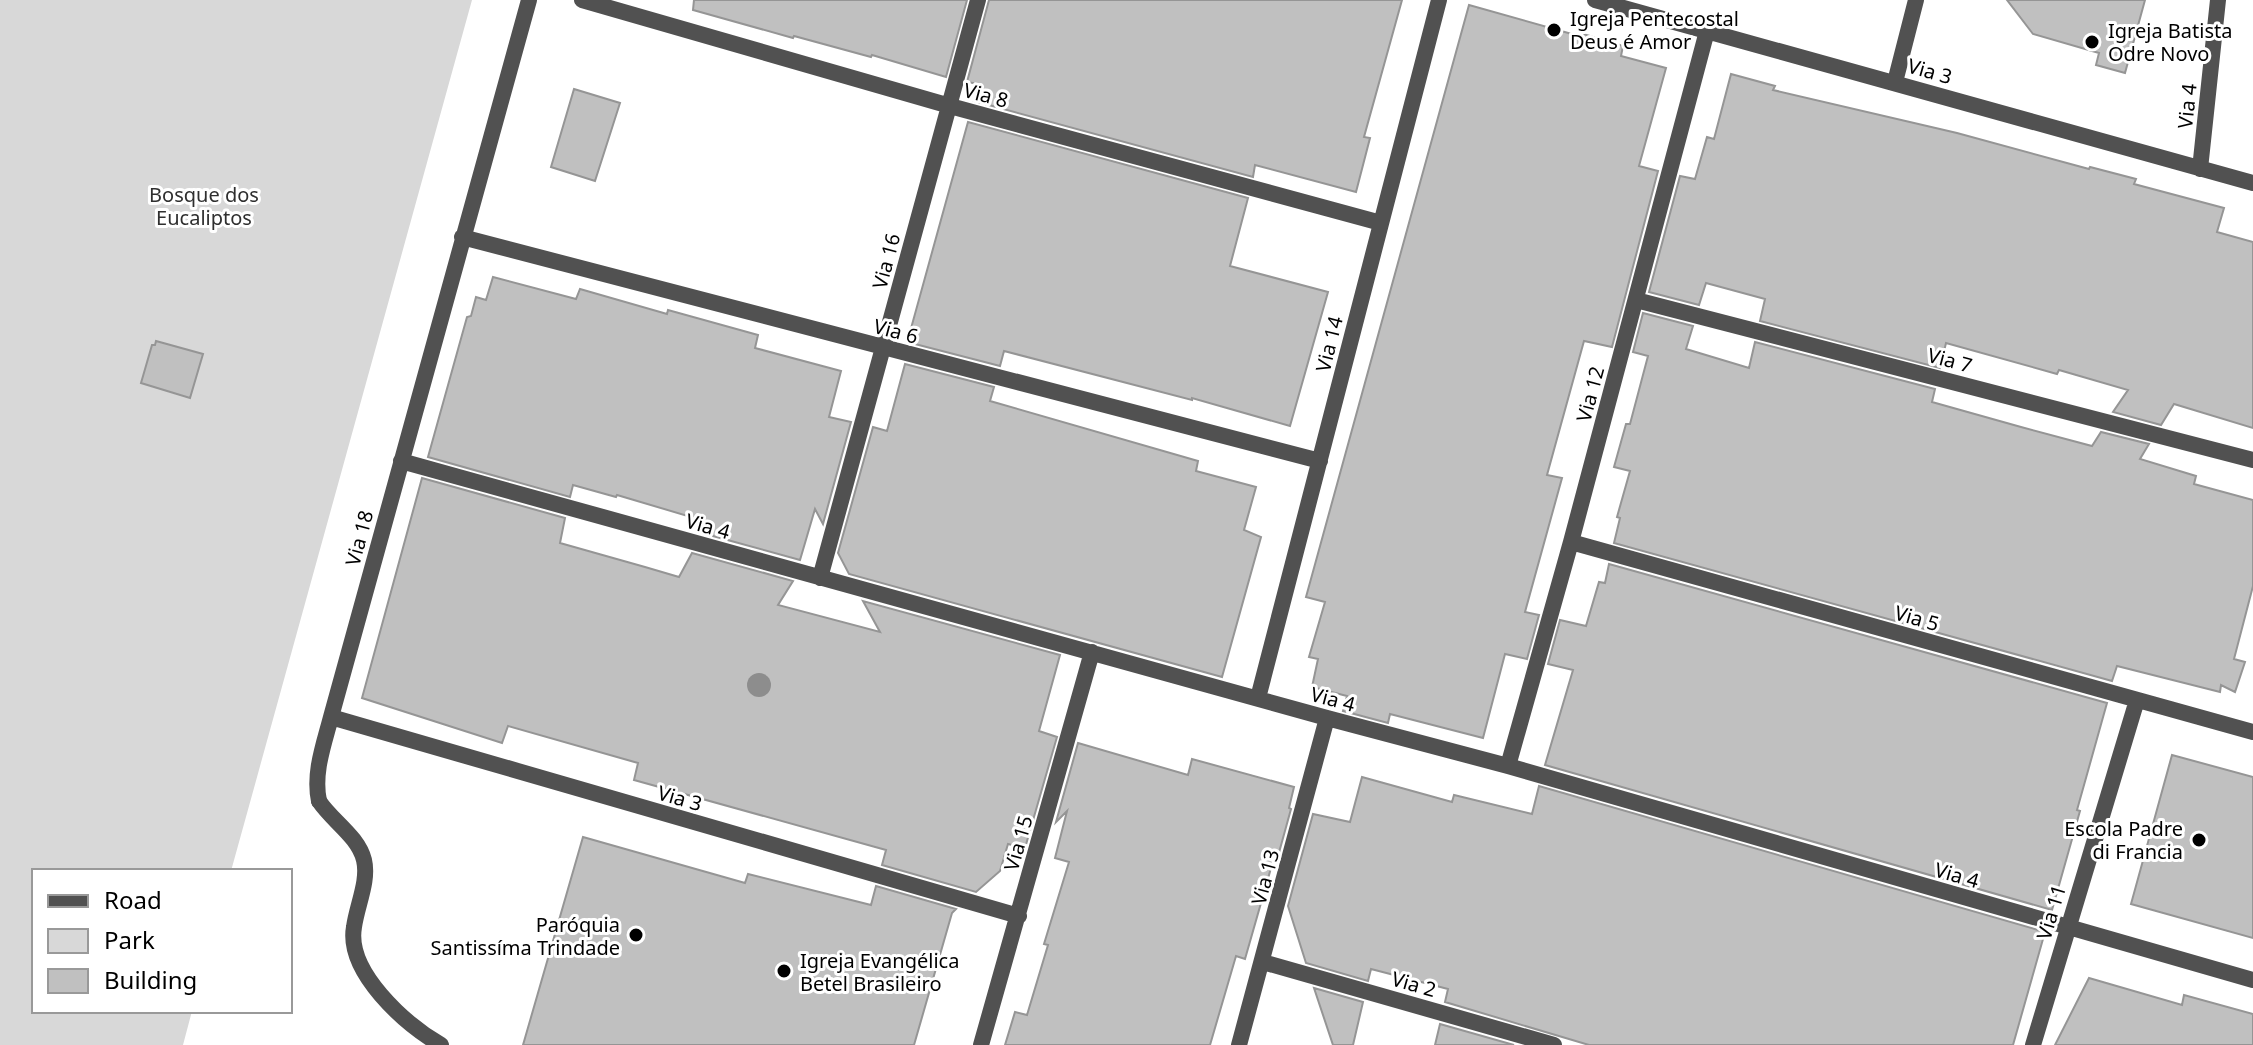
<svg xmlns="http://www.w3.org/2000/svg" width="2253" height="1045" font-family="'Noto Sans',sans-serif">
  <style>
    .green { fill: #d8d8d8 }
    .building { fill: #c0c0c0; stroke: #959595; stroke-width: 2 }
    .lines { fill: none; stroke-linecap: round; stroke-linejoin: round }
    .lane { stroke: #515151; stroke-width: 16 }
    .street { stroke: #515151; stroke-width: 16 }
    .tree { fill: #8d8d8d }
    .poi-dot { fill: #000; stroke: #fff; stroke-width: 3 }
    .labels { text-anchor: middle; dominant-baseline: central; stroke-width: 6; stroke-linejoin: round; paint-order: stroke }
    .poi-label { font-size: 20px; fill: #000; stroke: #fff; text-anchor: start }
    .street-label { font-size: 20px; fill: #000; stroke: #fff }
    .park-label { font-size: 20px; fill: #2f2f2f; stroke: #fff }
  </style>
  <rect width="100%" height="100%" fill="#fff"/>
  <path class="green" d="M 0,0 L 472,0 L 231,871 L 34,871 L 34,1011 L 192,1011 L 183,1045 L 0,1045 Z"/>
  <path class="building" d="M 694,0 L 967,0 L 946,77 L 872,55 L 871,57 L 794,36 L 793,38 L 693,10 Z
    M 989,0 L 1402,0 L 1364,137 L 1370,138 L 1356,192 L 1255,165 L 1253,177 L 974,101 L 979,84 L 967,82 Z
    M 2007,0 L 2145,0 L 2125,73 L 2096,65 L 2099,53 L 2033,34 Z
    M 1469,5 L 1579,36 L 1580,33 L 1623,46 L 1621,56 L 1666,68 L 1639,166 L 1658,171 L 1612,347 L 1584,341 L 1547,475 L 1562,478 L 1525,612 L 1539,615 L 1527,659 L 1505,654 L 1483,738 L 1390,714 L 1388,723 L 1343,711 L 1347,696 L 1312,687 L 1318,659 L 1309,657 L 1325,602 L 1306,597 Z
    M 1731,74 L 1775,86 L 1773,90 L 1957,133 L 2089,169 L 2090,167 L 2136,179 L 2134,184 L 2224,208 L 2217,232 L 2253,242 L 2253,428 L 2174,404 L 2161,425 L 2113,412 L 2128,390 L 2059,370 L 2057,374 L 1946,343 L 1940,368 L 1760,321 L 1765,299 L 1706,283 L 1699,305 L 1649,292 L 1680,176 L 1695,179 L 1707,137 L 1714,139 Z
    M 574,89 L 620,103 L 595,181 L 551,167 Z
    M 968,122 L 1248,198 L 1230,266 L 1328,292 L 1290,426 L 1192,398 L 1192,400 L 1004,351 L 1000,366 L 911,343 L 913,333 L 910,332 Z
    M 493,277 L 576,299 L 580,289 L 667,314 L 668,310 L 758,335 L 755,348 L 841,371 L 829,417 L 851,422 L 823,524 L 815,509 L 800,560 L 702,533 L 708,522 L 617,495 L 616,497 L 573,485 L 570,497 L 428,457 L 467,317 L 471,316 L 476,297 L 486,300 Z
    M 1643,313 L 1693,326 L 1686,349 L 1749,368 L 1755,342 L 1935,389 L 1932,402 L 2021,427 L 2092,446 L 2101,432 L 2149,444 L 2140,459 L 2196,476 L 2194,484 L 2253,500 L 2253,586 L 2234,659 L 2245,662 L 2235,692 L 2221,685 L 2220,692 L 2117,666 L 2112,681 L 1614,543 L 1620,518 L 1617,517 L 1630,471 L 1614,467 L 1626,424 L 1630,424 L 1648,356 L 1633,352 Z
    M 156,341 L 203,354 L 190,398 L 141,383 L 152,345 L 155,345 Z
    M 905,364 L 994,387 L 990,401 L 1198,461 L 1196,471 L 1256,487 L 1244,530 L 1261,537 L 1222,677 L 849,574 L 838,553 L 873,427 L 887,431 Z
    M 422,478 L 565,518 L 560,543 L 645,567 L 679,577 L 692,553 L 793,581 L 778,605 L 880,632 L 863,601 L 1060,655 L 1039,731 L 1057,737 L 1025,848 L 1008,844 L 1000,871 L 976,892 L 882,865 L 886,850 L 634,780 L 638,763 L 508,726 L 502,743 L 362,698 Z
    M 1609,564 L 2107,703 L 2077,810 L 2080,811 L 2052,910 L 1545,765 L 1573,670 L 1548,664 L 1560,620 L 1586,626 L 1599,582 L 1605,583 Z
    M 1078,743 L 1188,775 L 1192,759 L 1294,787 L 1289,808 L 1291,809 L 1275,867 L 1273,861 L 1245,959 L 1236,956 L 1210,1045 L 1005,1045 L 1015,1012 L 1027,1015 L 1048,945 L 1044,944 L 1069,862 L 1055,858 L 1067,811 L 1056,822 Z
    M 2172,755 L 2253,777 L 2253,938 L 2131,904 Z
    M 1362,777 L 1452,802 L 1454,795 L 1532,814 L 1539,786 L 2045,932 L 2013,1045 L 1589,1045 L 1445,1002 L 1448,989 L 1371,969 L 1368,981 L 1306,963 L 1288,906 L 1313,814 L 1350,822 Z
    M 583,837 L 745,883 L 748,874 L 871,905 L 876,886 L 956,909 L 952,913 L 914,1045 L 523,1045 Z
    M 2089,978 L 2182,1005 L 2184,995 L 2253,1014 L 2253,1045 L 2055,1045 Z
    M 1314,988 L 1363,1002 L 1353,1045 L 1333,1045 Z
    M 1440,1024 L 1514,1045 L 1435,1045 Z"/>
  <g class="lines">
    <path class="lane" d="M 319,801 C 332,821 358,836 364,860 C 369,881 357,905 354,927 C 346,972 405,1024 441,1045"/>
    <path class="street" d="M 582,0 L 950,106 L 1381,223
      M 1595,0 L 2253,183
      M 1895,82 L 1916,0
      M 2200,169 L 2218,0
      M 462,237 L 1320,461
      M 1636,300 L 2253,460
      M 401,461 L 1327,718 L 1508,766 L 2253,980
      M 1571,542 L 2253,732
      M 820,578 L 978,0
      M 1258,698 L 1439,0
      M 331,717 L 1019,916
      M 1508,766 L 1571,542 L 1707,31
      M 319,801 C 313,773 324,744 331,717 L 529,0
      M 1263,962 L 1554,1045
      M 981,1045 L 1092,652
      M 1239,1045 L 1327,718
      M 2033,1045 L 2137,700"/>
  </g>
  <circle class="tree" cx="759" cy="685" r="12"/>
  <g class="poi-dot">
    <circle cx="1554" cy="30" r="8"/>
    <circle cx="2092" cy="42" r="8"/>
    <circle cx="2199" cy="840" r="8"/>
    <circle cx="636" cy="935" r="8"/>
    <circle cx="784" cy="971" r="8"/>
  </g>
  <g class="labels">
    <g class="poi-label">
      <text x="1570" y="18">Igreja Pentecostal<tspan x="1570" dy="23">Deus é Amor</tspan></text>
      <text x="2108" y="30">Igreja Batista<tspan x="2108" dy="23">Odre Novo</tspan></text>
      <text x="2183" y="828" text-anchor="end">Escola Padre<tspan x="2183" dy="23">di Francia</tspan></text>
      <text x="620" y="924" text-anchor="end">Paróquia<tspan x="620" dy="23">Santissíma Trindade</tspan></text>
      <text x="800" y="960">Igreja Evangélica<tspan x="800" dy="23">Betel Brasileiro</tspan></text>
    </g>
    <g class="street-label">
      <text transform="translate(1930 71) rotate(16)">Via 3</text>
      <text transform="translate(986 95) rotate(15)">Via 8</text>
      <text transform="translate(2187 106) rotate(-84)">Via 4</text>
      <text transform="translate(886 261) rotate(-75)">Via 16</text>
      <text transform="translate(896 331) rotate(15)">Via 6</text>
      <text transform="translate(1329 344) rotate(-76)">Via 14</text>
      <text transform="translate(1950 360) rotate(15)">Via 7</text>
      <text transform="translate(1590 394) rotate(-75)">Via 12</text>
      <text transform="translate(708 526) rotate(16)">Via 4</text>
      <text transform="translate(359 538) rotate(-75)">Via 18</text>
      <text transform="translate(1917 618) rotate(16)">Via 5</text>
      <text transform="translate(1333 699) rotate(15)">Via 4</text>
      <text transform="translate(680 798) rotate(16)">Via 3</text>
      <text transform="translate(1018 843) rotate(-74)">Via 15</text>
      <text transform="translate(1957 875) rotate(16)">Via 4</text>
      <text transform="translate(1265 877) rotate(-75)">Via 13</text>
      <text transform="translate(2051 912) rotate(-73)">Via 11</text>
      <text transform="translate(1414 984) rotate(16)">Via 2</text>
    </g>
    <g class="park-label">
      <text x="204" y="194">Bosque dos<tspan x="204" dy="23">Eucaliptos</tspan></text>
    </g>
  </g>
  <rect x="32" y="869" width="260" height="144" fill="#ffffff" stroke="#999999" stroke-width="2"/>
  <rect x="48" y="895" width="40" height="12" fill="#515151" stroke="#999999" stroke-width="2"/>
  <text x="104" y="909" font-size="24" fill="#000000">Road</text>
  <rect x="48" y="929" width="40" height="24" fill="#d8d8d8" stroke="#999999" stroke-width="2"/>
  <text x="104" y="949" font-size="24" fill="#000000">Park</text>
  <rect x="48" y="969" width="40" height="24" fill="#c0c0c0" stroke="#999999" stroke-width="2"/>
  <text x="104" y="989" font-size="24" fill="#000000">Building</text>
</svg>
